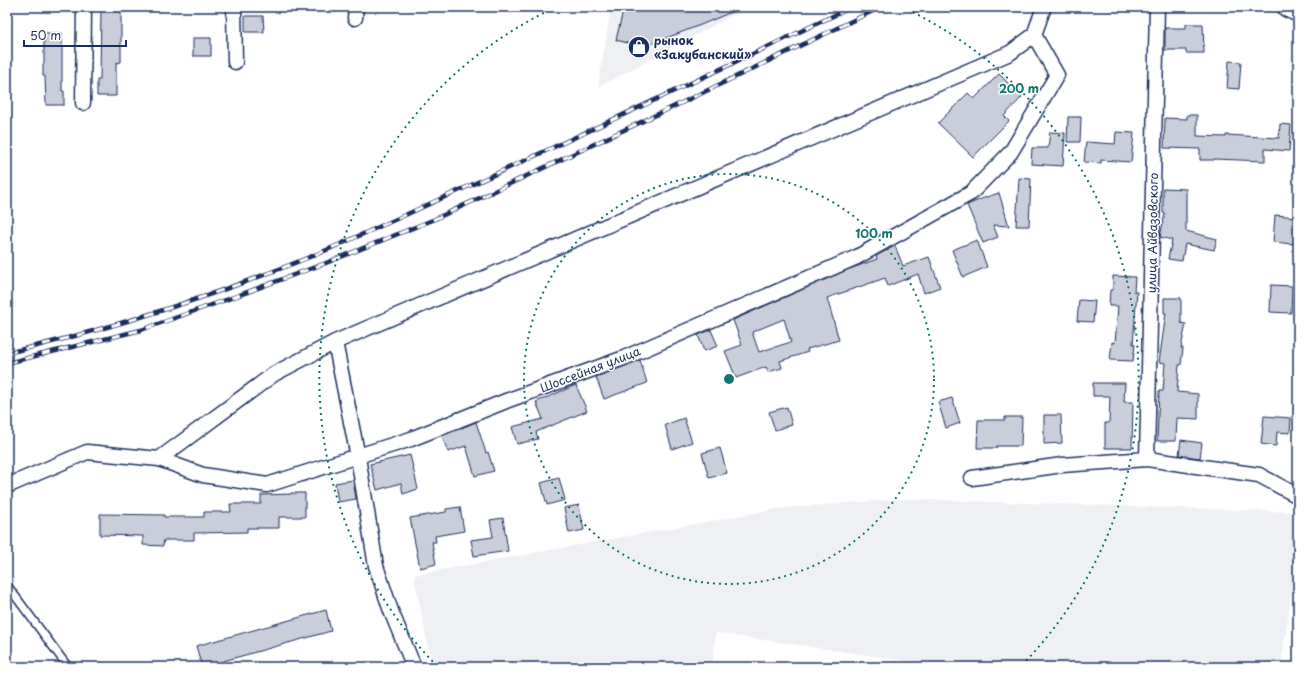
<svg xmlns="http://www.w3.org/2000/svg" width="1305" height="674" font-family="'Playpen Sans',sans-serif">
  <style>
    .built { fill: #eff0f4 }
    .building { fill: #caceda; stroke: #1b2f5e; fill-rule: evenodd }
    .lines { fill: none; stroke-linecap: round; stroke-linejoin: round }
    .lane-casing { stroke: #1b2f5e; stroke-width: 10 }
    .street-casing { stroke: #1b2f5e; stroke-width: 17 }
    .secondary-casing { stroke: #1b2f5e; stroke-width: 22 }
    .lane { stroke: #fff; stroke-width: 7 }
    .street { stroke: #fff; stroke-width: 14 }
    .secondary { stroke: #fff; stroke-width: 19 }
    .rail-casing { stroke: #1b2f5e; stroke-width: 4.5 }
    .rail { stroke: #fff; stroke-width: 3; stroke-dasharray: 9; stroke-linecap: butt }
    .ring { fill: none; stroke: #0f766e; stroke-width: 2; stroke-dasharray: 2 4 }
    .labels { text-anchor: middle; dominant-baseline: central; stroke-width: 3; stroke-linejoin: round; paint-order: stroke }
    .poi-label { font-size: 12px; font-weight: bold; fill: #1b2f5e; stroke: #fff; text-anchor: start }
    .street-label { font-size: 12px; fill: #1b2f5e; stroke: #fff }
    .centre { fill: #0f766e; stroke: #fff; stroke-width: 2 }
    .ring-label { font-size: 12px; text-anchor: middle; font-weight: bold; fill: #0f766e; stroke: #fff; stroke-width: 3; stroke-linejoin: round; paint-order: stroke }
  </style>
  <rect width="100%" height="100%" fill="#fff"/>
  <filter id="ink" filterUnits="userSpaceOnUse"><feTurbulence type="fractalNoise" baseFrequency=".025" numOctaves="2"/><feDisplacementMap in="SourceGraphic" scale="8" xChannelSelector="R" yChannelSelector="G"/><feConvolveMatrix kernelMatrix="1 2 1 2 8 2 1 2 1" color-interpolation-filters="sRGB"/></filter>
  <g filter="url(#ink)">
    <path class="built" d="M 611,7 L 748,7 L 598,87 Z
      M 904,499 L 1298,512 L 1298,546 L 1281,667 L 949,667 L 716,633 L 712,667 L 435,667 L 429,652 L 414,575 L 783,508 Z"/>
    <path class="building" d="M 624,7 L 743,7 L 703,24 L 643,47 L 616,40 Z
      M 101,9 L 121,9 L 121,62 L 116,63 L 116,96 L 97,96 L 97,80 L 100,80 Z
      M 245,16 L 263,16 L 264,32 L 245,32 Z
      M 1186,24 L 1203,24 L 1204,53 L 1186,53 L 1186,50 L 1165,50 L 1165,28 L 1186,28 Z
      M 44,33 L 62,33 L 62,91 L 64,91 L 64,105 L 46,105 L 45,76 L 43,76 L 43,64 L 44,64 Z
      M 193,38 L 211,38 L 211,56 L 193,56 Z
      M 1229,61 L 1241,62 L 1239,89 L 1227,88 Z
      M 999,74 L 1022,97 L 1004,116 L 1009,121 L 973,157 L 938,123 L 968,93 L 974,99 Z
      M 1187,115 L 1197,115 L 1197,136 L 1226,137 L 1226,135 L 1279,138 L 1280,124 L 1291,125 L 1289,151 L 1265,149 L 1265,161 L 1214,159 L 1214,160 L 1200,160 L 1200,149 L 1164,148 L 1165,118 L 1187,119 Z
      M 1068,117 L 1081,117 L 1080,142 L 1067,142 Z
      M 1050,132 L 1065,133 L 1063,166 L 1031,164 L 1032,148 L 1048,148 Z
      M 1116,132 L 1134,133 L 1131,162 L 1101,160 L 1101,163 L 1084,162 L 1086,142 L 1115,144 Z
      M 1019,178 L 1031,179 L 1029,226 L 1016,226 Z
      M 1163,188 L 1186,189 L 1186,231 L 1217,239 L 1214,250 L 1185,244 L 1182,261 L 1168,259 L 1172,240 L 1160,237 L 1165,213 L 1163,213 Z
      M 999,193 L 1009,226 L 993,225 L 998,237 L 983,243 L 967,205 L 984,198 Z
      M 1275,215 L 1297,217 L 1294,244 L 1273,242 Z
      M 977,240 L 987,267 L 963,277 L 952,250 Z
      M 895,246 L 903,266 L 929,257 L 940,287 L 924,293 L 918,274 L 888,286 L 885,278 L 827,298 L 839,340 L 807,349 L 808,352 L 780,361 L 782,368 L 768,372 L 766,367 L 736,378 L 725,351 L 742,345 L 733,320 L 847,270 L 877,259 L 876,256 ZM 784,319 L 791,342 L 759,352 L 752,332 Z
      M 1113,276 L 1135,277 L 1134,292 L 1137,292 L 1133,344 L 1135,344 L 1133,361 L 1110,360 L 1112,342 L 1115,343 L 1118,306 L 1109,306 L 1110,290 L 1113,290 Z
      M 1271,285 L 1292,286 L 1291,313 L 1270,312 Z
      M 1164,298 L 1181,298 L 1181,323 L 1186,324 L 1181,348 L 1183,348 L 1181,365 L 1179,365 L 1177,392 L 1198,394 L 1198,419 L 1177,418 L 1176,441 L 1157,441 L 1159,391 L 1163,391 L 1165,363 L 1159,362 L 1166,313 L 1164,313 Z
      M 1079,300 L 1095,301 L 1093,322 L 1077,321 Z
      M 711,330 L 718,346 L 704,351 L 698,335 Z
      M 640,360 L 647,383 L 604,399 L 596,377 Z
      M 1093,383 L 1125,383 L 1124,402 L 1133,402 L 1132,448 L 1105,448 L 1105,423 L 1109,423 L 1110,396 L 1093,396 Z
      M 576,385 L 587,411 L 536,432 L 538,439 L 517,444 L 512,427 L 543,419 L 536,402 Z
      M 952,398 L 960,423 L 946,428 L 938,402 Z
      M 787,407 L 792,425 L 775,430 L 769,412 Z
      M 1044,415 L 1061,415 L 1062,443 L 1044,444 Z
      M 1264,416 L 1291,418 L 1290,433 L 1277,432 L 1276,446 L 1261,444 Z
      M 1005,417 L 1022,417 L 1021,446 L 997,446 L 996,448 L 977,448 L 978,420 L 1005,420 Z
      M 684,418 L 692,442 L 672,449 L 665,425 Z
      M 476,422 L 486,453 L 488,452 L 494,471 L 475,476 L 466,446 L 448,452 L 442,436 Z
      M 1181,440 L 1202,443 L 1200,458 L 1179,455 Z
      M 720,448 L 727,473 L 709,478 L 702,453 Z
      M 410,455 L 418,489 L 403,494 L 401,483 L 377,490 L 370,464 Z
      M 559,478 L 565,500 L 547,505 L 541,483 Z
      M 353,480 L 356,499 L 338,502 L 335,483 Z
      M 291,493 L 305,493 L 305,517 L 279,517 L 279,528 L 247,528 L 247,532 L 194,533 L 194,540 L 164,540 L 163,546 L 143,545 L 143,536 L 100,535 L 100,514 L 164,515 L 164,517 L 204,517 L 204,512 L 231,512 L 230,504 L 261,504 L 261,495 L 291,494 Z
      M 579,505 L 584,530 L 569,533 L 564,508 Z
      M 460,507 L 464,531 L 435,536 L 436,542 L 432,542 L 436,564 L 420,568 L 410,518 L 446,512 L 446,509 Z
      M 503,518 L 508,551 L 474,556 L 471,540 L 493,537 L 490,520 Z
      M 326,610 L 331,631 L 202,667 L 196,646 Z"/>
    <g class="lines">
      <g class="lane-casing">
        <path id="lane" d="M 7,585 L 68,667"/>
      </g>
      <g class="street-casing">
        <path id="street" d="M 234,7 L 235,62
          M 355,18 L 356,7
          M 83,103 L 84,7
          M 335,342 L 358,457 L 376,566 L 391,611 L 414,667
          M 159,459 L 274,374 L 335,342 L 1010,53 L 1034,35 L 1044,7
          M 1147,459 L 1157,7
          M 972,478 L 1062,465 L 1147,459 L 1259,475 L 1298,496
          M 7,486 L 87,452 L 159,459 L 203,475 L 267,485 L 411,439 L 506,401 L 624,358 L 857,257 L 971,193 L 1011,152 L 1057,75 L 1034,35"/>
      </g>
      <g class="secondary-casing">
        <path id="secondary" d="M 1287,7 L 1298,12"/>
      </g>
      <use href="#lane" class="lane"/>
      <use href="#street" class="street"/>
      <use href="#secondary" class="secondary"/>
      <g class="rail-casing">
        <path id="rail" d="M 7,353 C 115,328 220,294 322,252 C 371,231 420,208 469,186 C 597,128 725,67 852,7
          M 7,363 L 141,330 L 234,297 L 326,263 L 435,219 L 675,106 L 881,7"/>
      </g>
      <use href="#rail" class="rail"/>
    </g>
  </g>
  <g class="ring">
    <circle cx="729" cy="379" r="205"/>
    <path d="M437 666A410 410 0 0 1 556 7M902 7A410 410 0 0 1 1021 666"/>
  </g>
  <defs>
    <g id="shop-disc" transform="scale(1.15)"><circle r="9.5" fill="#1b2f5e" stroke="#fff"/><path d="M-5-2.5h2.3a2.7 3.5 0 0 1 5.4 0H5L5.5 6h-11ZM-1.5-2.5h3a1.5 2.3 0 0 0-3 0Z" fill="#fff"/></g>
  </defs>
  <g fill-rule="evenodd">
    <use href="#shop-disc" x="639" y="47"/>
  </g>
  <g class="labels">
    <g class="poi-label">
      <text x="654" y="40">рынок<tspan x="654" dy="14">«Закубанский»</tspan></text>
    </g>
    <g class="street-label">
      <text transform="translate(1152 233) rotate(-89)">улица Айвазовского</text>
      <text transform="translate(590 369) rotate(-21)">Шоссейная улица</text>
    </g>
  </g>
  <circle cx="729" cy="379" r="6" class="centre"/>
  <g class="ring-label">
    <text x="1019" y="93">200 m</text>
    <text x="874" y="238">100 m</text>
  </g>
  <rect width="1305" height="674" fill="none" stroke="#fff" stroke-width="24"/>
  <rect x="12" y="12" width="1281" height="650" fill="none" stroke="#1b2f5e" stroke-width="1.5" filter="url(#ink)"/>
  <path d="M24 40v6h102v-6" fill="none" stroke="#1b2f5e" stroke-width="2"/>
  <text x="30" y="40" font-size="12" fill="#1b2f5e" stroke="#ffffff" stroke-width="3" paint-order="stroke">50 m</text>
</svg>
